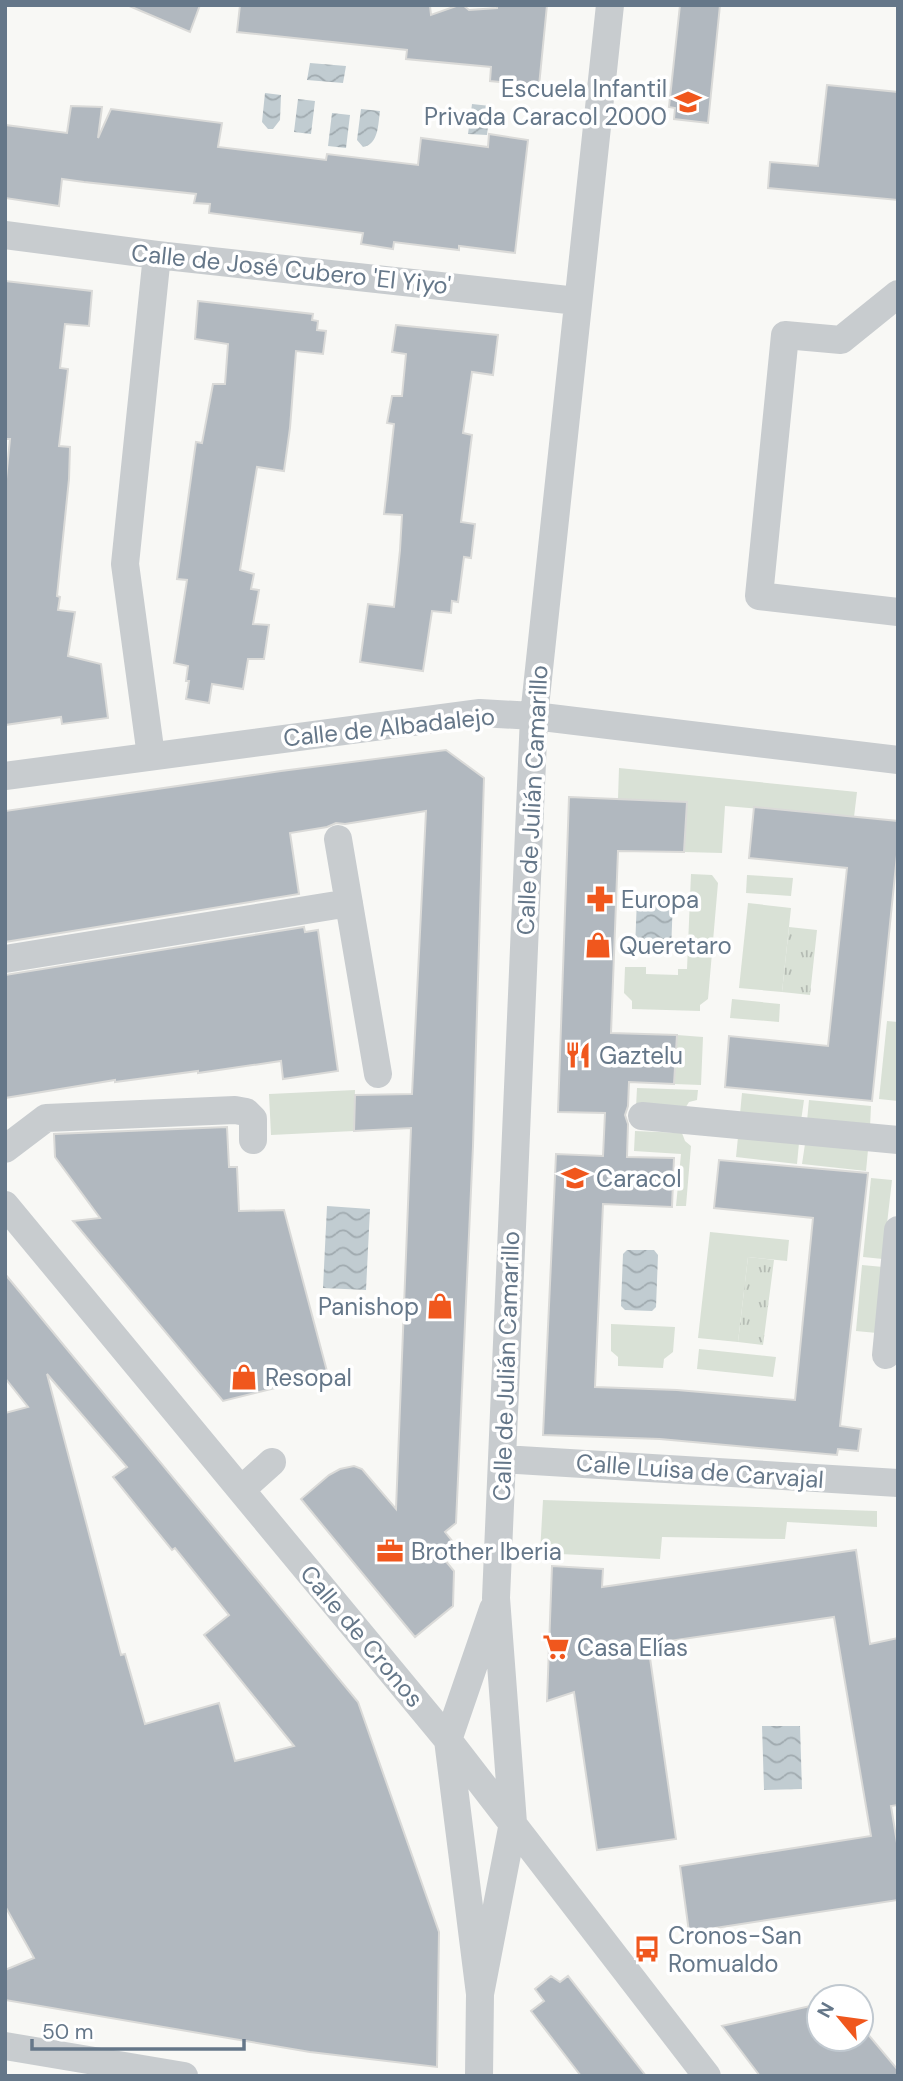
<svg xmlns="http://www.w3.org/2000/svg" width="903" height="2081" font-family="'DM Sans',sans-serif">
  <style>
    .green { fill: #d9e1d6 }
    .park { fill: url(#park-tufts) }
    .water { fill: url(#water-waves) }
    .building { fill: #b1b8bf; stroke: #dadad8; stroke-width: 2; fill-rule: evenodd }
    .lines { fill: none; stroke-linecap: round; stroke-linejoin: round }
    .minor { stroke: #c8cccf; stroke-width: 28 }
    .labels { text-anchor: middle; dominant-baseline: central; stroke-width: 7; stroke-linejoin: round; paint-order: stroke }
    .poi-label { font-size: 24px; fill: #657789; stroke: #fff; text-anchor: start }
    .street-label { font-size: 24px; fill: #657789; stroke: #fff }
  </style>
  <defs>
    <pattern id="park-tufts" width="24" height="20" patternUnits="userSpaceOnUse" patternTransform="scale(1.75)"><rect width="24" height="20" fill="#d9e1d6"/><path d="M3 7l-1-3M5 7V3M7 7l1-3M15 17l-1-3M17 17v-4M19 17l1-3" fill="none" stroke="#b4bbb3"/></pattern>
    <pattern id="water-waves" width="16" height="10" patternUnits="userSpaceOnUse" patternTransform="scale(1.75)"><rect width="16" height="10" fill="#c1ccd1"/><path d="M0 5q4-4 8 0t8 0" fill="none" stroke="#a0aaaf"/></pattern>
  </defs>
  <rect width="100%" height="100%" fill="#f8f8f5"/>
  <path class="green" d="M 619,768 L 857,792 L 854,817 L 725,806 L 722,853 L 684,852 L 686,803 L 618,799 Z
    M 691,874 L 712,875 L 718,883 L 708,999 L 700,1005 L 700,1011 L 632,1009 L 632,1001 L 624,993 L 625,967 L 646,967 L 646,974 L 678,975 L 678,969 L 687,969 Z
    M 747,875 L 793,878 L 791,896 L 746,893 Z
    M 748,903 L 791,908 L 782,992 L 739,988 Z
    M 732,999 L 780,1004 L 779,1022 L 730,1018 Z
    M 887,1021 L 898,1022 L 898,1101 L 879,1099 Z
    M 677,1035 L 703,1037 L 701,1085 L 674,1084 Z
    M 637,1088 L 698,1090 L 697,1100 L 689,1102 L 684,1110 L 636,1107 Z
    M 355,1090 L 354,1131 L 271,1135 L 269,1094 Z
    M 742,1093 L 804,1100 L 801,1121 L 740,1114 Z
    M 809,1100 L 871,1106 L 870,1127 L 807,1121 Z
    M 635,1131 L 682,1133 L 685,1141 L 691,1146 L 686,1206 L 676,1206 L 681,1154 L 634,1151 Z
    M 738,1137 L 799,1143 L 797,1164 L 736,1157 Z
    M 805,1144 L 868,1150 L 866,1171 L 802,1164 Z
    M 871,1178 L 892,1180 L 883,1259 L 863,1257 Z
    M 710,1232 L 789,1240 L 787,1261 L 748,1257 L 738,1342 L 698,1338 Z
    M 862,1265 L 883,1267 L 877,1333 L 856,1331 Z
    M 611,1324 L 675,1327 L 673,1352 L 664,1359 L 663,1368 L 618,1366 L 618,1357 L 611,1351 Z
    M 699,1349 L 776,1357 L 773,1377 L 697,1369 Z
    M 543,1500 L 877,1511 L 877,1527 L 787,1522 L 785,1539 L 662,1537 L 660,1559 L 540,1553 Z"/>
  <path class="park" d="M 789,927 L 817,930 L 810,995 L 782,992 Z
    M 748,1257 L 774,1260 L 763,1345 L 738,1342 Z"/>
  <path class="water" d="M 310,63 L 346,66 L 343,83 L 307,80 Z
    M 265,93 L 281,95 L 280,120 L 273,129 L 268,129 L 262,122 Z
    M 298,99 L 315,101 L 311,134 L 294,132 Z
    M 472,104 L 490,106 L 487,135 L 468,134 Z
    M 361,109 L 380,111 C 378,124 379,144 363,147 L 357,140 Z
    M 332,113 L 350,115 L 346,148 L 328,146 Z
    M 642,894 L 669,894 L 673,899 L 671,951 L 666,955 L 639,954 L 635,949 L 637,898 Z
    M 327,1206 L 370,1209 L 366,1290 L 323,1288 Z
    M 627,1250 L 654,1250 L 658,1255 L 656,1307 L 652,1311 L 625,1310 L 621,1306 L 623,1254 Z
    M 762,1726 L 800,1726 L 802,1789 L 764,1790 Z"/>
  <path class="building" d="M 127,5 L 200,5 L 190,32 Z
    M 240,5 L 426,5 L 430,6 L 431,15 L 459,5 L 463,5 L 469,10 L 497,8 L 497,5 L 547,5 L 539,86 L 490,81 L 491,67 L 406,59 L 407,50 L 237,32 Z
    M 680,5 L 720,5 L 708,123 L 674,119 L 675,108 L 669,107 Z
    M 827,85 L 898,92 L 898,200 L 768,188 L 770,162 L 818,166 Z
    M 71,106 L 102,107 L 98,138 L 111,109 L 222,123 L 218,147 L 326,160 L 327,154 L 418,165 L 421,138 L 488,147 L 489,134 L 528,140 L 515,253 L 459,246 L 459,250 L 394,242 L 393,249 L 361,244 L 363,233 L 209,213 L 210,204 L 194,203 L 196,194 L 84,182 L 62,179 L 59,206 L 5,198 L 5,125 L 67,133 Z
    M 5,281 L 92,291 L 89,326 L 65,324 L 60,368 L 68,369 L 59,446 L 70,447 L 69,479 L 57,596 L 60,597 L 58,610 L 75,612 L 68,656 L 101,664 L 108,718 L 62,724 L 61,717 L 5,725 L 5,489 L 10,439 L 5,439 Z
    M 198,301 L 313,314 L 312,320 L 318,321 L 317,330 L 326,331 L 323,354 L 296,351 L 290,428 L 284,471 L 257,467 L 240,570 L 254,574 L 251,589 L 259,590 L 253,624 L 269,625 L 264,659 L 248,659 L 243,689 L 212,684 L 209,703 L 186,699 L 189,681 L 186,681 L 188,666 L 174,663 L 187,580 L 177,579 L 196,442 L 202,443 L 213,384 L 225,384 L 228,344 L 195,339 Z
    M 396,325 L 498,335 L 493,375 L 472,372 L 463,433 L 472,435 L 461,522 L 475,524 L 471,558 L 464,557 L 458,602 L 452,601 L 451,613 L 432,611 L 423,671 L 360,662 L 368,604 L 394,607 L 400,550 L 402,515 L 384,514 L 394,424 L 387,423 L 392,396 L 402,396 L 406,354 L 392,352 Z
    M 446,750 L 484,778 L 473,1146 L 456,1523 L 445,1532 L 457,1547 L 444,1559 L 454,1571 L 453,1606 L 415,1637 L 301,1499 L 329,1475 L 340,1469 L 354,1466 L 362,1469 L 396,1509 L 411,1128 L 354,1131 L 355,1095 L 412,1094 L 426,811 L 345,824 L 336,823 L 327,827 L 290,833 L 299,894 L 5,942 L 5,811 L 281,771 Z
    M 569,797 L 687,802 L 684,852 L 618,851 L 611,1033 L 677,1035 L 674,1084 L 629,1082 L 628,1106 L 625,1115 L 628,1124 L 627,1157 L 674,1158 L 672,1207 L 603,1204 L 595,1387 L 677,1390 L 795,1400 L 813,1218 L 714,1208 L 719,1160 L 868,1173 L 840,1426 L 861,1429 L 858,1451 L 838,1449 L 837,1455 L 660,1439 L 543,1435 L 556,1154 L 603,1156 L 605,1113 L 558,1112 Z
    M 754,807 L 898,821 L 898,845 L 872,1101 L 725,1087 L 729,1036 L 828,1046 L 847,868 L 749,858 Z
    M 304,927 L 305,932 L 318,930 L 338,1071 L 283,1079 L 281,1061 L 198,1073 L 198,1071 L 115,1082 L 115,1080 L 5,1098 L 5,975 Z
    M 227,1127 L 229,1167 L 237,1167 L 239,1211 L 284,1210 L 328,1375 L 223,1401 L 73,1221 L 100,1218 L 55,1157 L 54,1134 Z
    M 5,1274 L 358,1702 L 439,1932 L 437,2067 L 310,2052 L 5,2000 L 5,1970 L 34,1958 L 5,1906 L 5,1413 L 28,1407 L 5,1378 ZM 47,1374 L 127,1467 L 113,1477 L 172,1550 L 175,1548 L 229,1615 L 204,1635 L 294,1746 L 235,1761 L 219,1703 L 145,1724 L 125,1654 L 121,1655 Z
    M 856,1550 L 870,1644 L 898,1638 L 898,1805 L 891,1806 L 898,1849 L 898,1900 L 689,1932 L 680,1866 L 871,1836 L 834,1617 L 648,1644 L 676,1839 L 597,1850 L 574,1692 L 547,1701 L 552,1566 L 603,1569 L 602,1587 Z
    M 551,1976 L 560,1982 L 568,1976 L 646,2076 L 581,2076 L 531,2011 L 544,2001 L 535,1989 Z
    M 819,2004 L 819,2039 L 861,2039 L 861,2026 L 898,2070 L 898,2076 L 760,2076 L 722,2026 Z"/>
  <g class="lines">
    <path class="minor" d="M 5,235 L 157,255 L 577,301
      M 898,294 L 841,340 L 785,335 L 759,596 L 898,612
      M 151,756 L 125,564 L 157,255
      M 5,776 L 480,713 L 534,716 L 898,760
      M 338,839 L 378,1074
      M 5,959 L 349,903
      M 642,1116 L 898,1140
      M 5,1149 L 46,1118 L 235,1110 L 246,1112 L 253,1119 L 253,1140
      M 5,1205 L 448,1740 L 707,2076
      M 886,1355 L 898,1230
      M 502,1459 L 898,1483
      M 241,1490 L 272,1462
      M 480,1994 L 513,1823 L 496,1598 L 534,716 L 610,5
      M 5,2046 L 184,2076
      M 479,2076 L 480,1994 L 448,1740 L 493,1609"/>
  </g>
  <defs>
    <g id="school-bare" transform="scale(2.1)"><path d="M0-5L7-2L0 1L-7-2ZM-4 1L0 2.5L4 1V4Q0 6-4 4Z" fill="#f0571d" stroke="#fff" stroke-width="2.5" paint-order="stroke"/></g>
    <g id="pharmacy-bare" transform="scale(2.1)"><path d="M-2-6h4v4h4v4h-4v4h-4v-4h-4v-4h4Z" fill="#f0571d" stroke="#fff" stroke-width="2.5" paint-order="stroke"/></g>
    <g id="shop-bare" transform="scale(2.1)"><path d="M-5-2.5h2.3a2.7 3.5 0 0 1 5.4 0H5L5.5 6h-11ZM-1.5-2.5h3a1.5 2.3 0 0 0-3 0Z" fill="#f0571d" stroke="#fff" stroke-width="2.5" paint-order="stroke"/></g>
    <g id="restaurant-bare" transform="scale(2.1)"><path d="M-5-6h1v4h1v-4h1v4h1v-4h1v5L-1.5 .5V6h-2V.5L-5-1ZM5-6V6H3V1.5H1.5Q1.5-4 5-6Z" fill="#f0571d" stroke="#fff" stroke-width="2.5" paint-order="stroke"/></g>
    <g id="office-bare" transform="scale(2.1)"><path d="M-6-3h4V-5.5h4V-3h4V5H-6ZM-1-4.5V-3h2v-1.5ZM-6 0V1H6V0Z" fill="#f0571d" stroke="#fff" stroke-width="2.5" paint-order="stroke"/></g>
    <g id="supermarket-bare" transform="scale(2.1)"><path d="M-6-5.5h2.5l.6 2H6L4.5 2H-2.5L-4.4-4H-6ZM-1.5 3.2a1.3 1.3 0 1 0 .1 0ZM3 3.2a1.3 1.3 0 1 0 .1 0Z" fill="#f0571d" stroke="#fff" stroke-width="2.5" paint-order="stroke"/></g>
    <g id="bus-bare" transform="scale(2.1)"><path d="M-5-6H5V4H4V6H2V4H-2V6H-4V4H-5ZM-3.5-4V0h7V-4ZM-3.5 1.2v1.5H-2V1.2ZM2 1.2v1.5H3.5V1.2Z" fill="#f0571d" stroke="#fff" stroke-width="2.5" paint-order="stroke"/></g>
  </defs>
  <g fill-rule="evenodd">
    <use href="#school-bare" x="688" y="102"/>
    <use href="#pharmacy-bare" x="600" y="899"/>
    <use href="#shop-bare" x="598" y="945"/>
    <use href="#restaurant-bare" x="578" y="1055"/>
    <use href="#school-bare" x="575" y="1178"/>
    <use href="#shop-bare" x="440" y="1306"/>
    <use href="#shop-bare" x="244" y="1377"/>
    <use href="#office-bare" x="390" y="1551"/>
    <use href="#supermarket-bare" x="556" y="1647"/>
    <use href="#bus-bare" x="647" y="1949"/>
  </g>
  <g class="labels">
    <g class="poi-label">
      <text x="667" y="88" text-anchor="end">Escuela Infantil<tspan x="667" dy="28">Privada Caracol 2000</tspan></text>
      <text x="621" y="899">Europa</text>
      <text x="619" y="945">Queretaro</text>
      <text x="599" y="1055">Gaztelu</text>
      <text x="596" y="1178">Caracol</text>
      <text x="419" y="1306" text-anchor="end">Panishop</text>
      <text x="265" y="1377">Resopal</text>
      <text x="411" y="1551">Brother Iberia</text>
      <text x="577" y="1647">Casa Elías</text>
      <text x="668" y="1935">Cronos-San<tspan x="668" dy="28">Romualdo</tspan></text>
    </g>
    <g class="street-label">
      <text transform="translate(291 269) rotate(6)">Calle de José Cubero 'El Yiyo'</text>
      <text transform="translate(389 727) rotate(-6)">Calle de Albadalejo</text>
      <text transform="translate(532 800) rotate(-87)">Calle de Julián Camarillo</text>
      <text transform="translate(506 1366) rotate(-88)">Calle de Julián Camarillo</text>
      <text transform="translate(700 1471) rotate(4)">Calle Luisa de Carvajal</text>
      <text transform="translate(362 1636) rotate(50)">Calle de Cronos</text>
    </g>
  </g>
  <rect width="903" height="2081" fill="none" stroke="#657789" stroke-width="14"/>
  <g transform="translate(840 2018) rotate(299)"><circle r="33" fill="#ffffff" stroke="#c1c9d0" stroke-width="2"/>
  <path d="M0-5L12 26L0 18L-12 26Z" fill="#f0571d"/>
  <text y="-10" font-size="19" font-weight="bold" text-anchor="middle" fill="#657789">N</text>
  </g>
  <path d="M32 2039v10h212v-10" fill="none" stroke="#657789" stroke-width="3.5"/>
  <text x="42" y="2039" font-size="21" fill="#657789" stroke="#ffffff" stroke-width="5" paint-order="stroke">50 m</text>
</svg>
